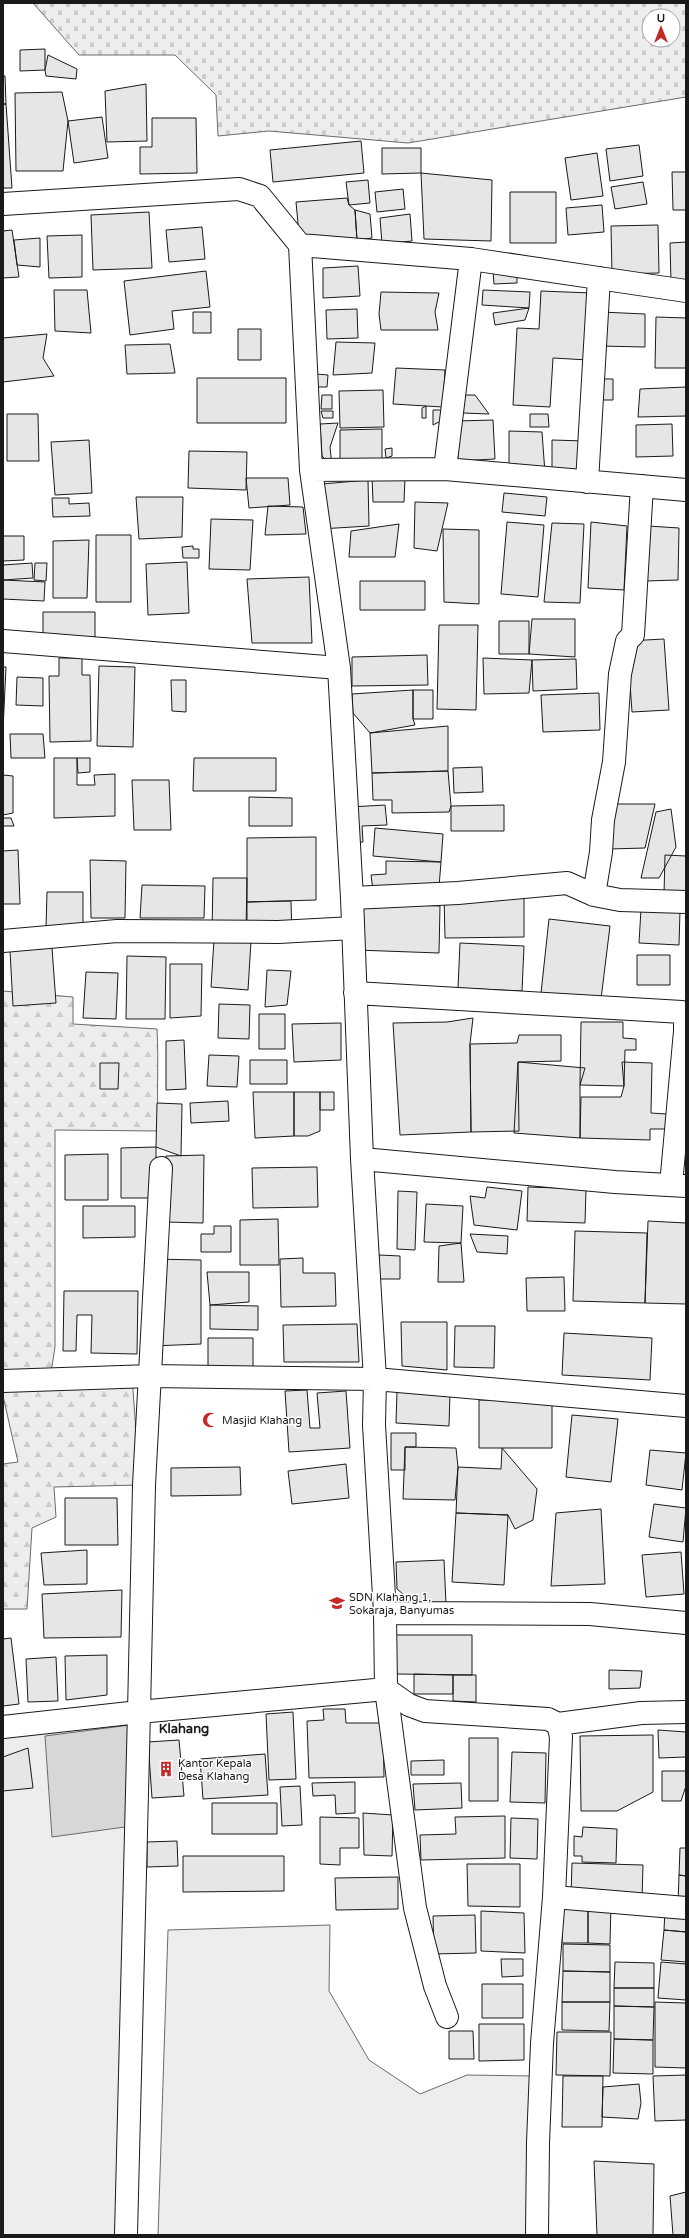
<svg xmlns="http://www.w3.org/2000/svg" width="689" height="2238" font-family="'Varela Round',sans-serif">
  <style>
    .built { fill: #ededed; stroke: #6a6a6a }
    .forest { fill: url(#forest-firs); stroke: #6a6a6a }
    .cemetery { fill: url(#cemetery-stones); stroke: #6a6a6a; fill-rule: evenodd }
    .water { fill: #d7d7d7; stroke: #6a6a6a }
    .building { fill: #e6e6e6; stroke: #1a1a1a }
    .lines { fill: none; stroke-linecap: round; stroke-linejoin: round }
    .minor-casing { stroke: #1a1a1a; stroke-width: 24 }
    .minor { stroke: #fff; stroke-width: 22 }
    .labels { text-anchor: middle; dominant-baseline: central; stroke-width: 3; stroke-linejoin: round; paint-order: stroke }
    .poi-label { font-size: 11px; fill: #1a1a1a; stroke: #fff; text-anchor: start }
    .quarter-label { font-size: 13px; font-weight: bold; fill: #1a1a1a; stroke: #fff }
  </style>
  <defs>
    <pattern id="forest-firs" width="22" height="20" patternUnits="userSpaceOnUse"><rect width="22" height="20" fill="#ededed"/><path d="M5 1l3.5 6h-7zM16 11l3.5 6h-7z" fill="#cbcbcb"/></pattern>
    <pattern id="cemetery-stones" width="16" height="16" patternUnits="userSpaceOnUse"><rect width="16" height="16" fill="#ededed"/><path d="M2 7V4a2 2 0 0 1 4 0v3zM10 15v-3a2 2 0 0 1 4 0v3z" fill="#cbcbcb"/></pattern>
  </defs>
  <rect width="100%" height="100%" fill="#fff"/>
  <path class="built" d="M 136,1719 L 120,2235 L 3,2235 L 3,1733 Z
    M 330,1925 L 329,1991 L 369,2060 L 420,2094 L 467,2075 L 532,2076 L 536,2235 L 158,2235 L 168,1930 Z"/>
  <path class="forest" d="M 3,991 L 73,997 L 73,1024 L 157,1029 C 159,1063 156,1097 159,1131 L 55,1130 L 55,1347 L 51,1373 L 132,1377 L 140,1485 L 54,1487 L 56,1517 L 32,1528 L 27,1609 L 3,1609 L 3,1464 L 18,1462 L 3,1396 Z"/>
  <path class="cemetery" d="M 33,3 L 686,3 L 686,97 L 408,143 L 269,131 L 218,136 L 216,95 L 175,55 L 79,55 ZM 649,16 L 673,16 L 673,40 L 649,40 Z"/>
  <path class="water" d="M 130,1725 L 132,1826 L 52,1837 L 45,1736 Z"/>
  <path class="building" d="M 45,49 L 45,70 L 20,71 L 20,50 Z
    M 48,55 L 77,69 L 76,79 L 46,76 L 45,70 Z
    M 3,76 L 5,76 L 6,104 L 3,104 Z
    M 146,84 L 147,141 L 107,142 L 105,91 Z
    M 62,92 L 68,121 L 63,171 L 16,171 L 15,93 Z
    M 3,104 L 6,104 L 12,188 L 3,188 Z
    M 102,117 L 108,158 L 74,163 L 68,121 Z
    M 152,118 L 196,118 L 197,173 L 140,174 L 140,147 L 152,147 Z
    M 361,141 L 364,173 L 273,182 L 270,150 Z
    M 639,145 L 643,176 L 610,181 L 606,149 Z
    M 382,148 L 421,148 L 421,173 L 382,174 Z
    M 597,153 L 603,196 L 571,200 L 565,158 Z
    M 672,172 L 686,172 L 686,210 L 673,210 Z
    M 421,173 L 492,180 L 491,241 L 424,239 Z
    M 368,180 L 370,203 L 349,205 L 346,182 Z
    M 643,182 L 647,204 L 615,209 L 611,187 Z
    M 403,189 L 405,209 L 377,212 L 375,192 Z
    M 510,192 L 556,192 L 556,243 L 510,243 Z
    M 347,198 L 349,205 L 355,210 L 357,240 L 300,245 L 296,202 Z
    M 602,205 L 604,232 L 568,235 L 566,208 Z
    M 355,210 L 370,214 L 372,238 L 357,240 Z
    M 149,212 L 152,268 L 93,270 L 91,215 Z
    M 410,214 L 412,241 L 382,244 L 380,218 Z
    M 658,225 L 659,273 L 612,274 L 611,226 Z
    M 202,227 L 205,259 L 169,262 L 166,230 Z
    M 12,230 L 19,277 L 3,278 L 3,231 Z
    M 82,235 L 82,277 L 49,278 L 47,236 Z
    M 40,238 L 40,267 L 17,265 L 14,240 Z
    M 686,242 L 686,282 L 671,283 L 670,243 Z
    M 358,266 L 360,296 L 323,298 L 323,268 Z
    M 517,270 L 517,283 L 494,284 L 493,271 Z
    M 206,271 L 210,307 L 172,311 L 174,329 L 130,335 L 124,281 Z
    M 54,290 L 87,290 L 91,333 L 55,331 Z
    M 483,290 L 530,292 L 529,308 L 482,305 Z
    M 541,291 L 591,293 L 588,360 L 553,358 L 550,407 L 513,405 L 517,328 L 539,329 Z
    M 381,292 L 439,293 L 435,312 L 438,330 L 381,330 L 379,314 Z
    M 529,308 L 525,320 L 495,325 L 493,313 Z
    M 357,309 L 358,338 L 327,339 L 326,310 Z
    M 193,312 L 211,312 L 211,333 L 193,333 Z
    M 601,312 L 645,314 L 645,347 L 600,346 Z
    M 656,317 L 686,318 L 686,368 L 655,368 Z
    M 238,329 L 261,329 L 261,360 L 238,360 Z
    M 47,334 L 43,358 L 54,376 L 3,382 L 3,338 Z
    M 336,342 L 375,343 L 372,373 L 333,375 Z
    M 170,344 L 175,373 L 127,374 L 125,345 Z
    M 396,368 L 445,370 L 443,407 L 393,404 Z
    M 316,374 L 328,375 L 327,387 L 316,387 Z
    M 197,378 L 286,378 L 286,423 L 197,423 Z
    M 602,379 L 613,379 L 613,400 L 602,400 Z
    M 686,387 L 686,416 L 638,417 L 640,389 Z
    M 383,390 L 384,427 L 340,428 L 339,391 Z
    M 322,395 L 332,395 L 332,409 L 321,409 Z
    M 464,395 L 475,395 L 489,414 L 463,413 Z
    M 426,406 L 426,418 L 422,418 L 422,408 Z
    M 433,410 L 441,410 L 441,421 L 433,425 Z
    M 321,411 L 333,411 L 333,418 L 323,418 Z
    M 7,414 L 38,414 L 39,461 L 7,461 Z
    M 530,414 L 548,414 L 549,427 L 530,427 Z
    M 493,420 L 495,459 L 458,461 L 457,421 Z
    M 338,423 L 330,447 L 332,466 L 322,456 L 320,424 Z
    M 672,424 L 673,456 L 636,457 L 636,425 Z
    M 382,429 L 382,470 L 340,470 L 340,430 Z
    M 509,431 L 542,432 L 545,473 L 509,469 Z
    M 89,440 L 92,493 L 55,495 L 51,442 Z
    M 552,440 L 585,441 L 585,475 L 552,473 Z
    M 392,448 L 392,456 L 386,458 L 385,449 Z
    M 189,451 L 247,452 L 246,490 L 188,488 Z
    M 372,476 L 405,478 L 404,502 L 373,502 Z
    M 246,478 L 288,478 L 290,505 L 249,508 Z
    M 368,480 L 369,526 L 320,529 L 322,484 Z
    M 504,493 L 547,497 L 545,516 L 502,512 Z
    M 136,497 L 183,497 L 182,537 L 139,539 Z
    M 52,498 L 69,498 L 69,504 L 89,503 L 90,516 L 53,517 Z
    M 415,502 L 448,503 L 437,551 L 414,548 Z
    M 268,506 L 303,507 L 306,534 L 265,535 Z
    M 211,519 L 253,520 L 250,570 L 209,569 Z
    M 507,522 L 544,525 L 538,597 L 501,594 Z
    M 591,522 L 627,526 L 624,590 L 588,588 Z
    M 552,523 L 584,524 L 580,603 L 544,602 Z
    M 399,524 L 395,557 L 349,557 L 351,531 Z
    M 648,526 L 679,528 L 678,580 L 646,581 Z
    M 443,529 L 479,530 L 479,604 L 444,602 Z
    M 96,535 L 131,535 L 131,602 L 96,602 Z
    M 3,536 L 24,536 L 24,560 L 3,561 Z
    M 89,540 L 87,598 L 53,598 L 53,541 Z
    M 193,546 L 193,549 L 199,549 L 199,558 L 183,558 L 182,547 Z
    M 187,562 L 189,613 L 148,615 L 146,564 Z
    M 32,563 L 33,578 L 3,580 L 3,565 Z
    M 35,563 L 47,563 L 46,581 L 34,580 Z
    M 309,577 L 312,643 L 252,643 L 247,579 Z
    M 3,580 L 45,582 L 44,601 L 3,599 Z
    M 360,581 L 425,581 L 425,610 L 360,610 Z
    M 43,612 L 95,612 L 95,637 L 43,638 Z
    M 532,619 L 575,619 L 575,657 L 529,654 Z
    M 499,621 L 529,621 L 529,654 L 499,654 Z
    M 439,625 L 478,625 L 476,710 L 437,709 Z
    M 664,639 L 669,710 L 632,712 L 627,641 Z
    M 427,655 L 428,685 L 352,686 L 352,657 Z
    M 59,658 L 82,658 L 82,675 L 90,675 L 91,741 L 50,742 L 49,676 L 59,676 Z
    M 483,658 L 532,660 L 529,693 L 484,694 Z
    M 576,659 L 577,689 L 533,691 L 532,660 Z
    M 99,666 L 135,667 L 133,747 L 97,746 Z
    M 3,667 L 6,667 L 3,730 Z
    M 17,677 L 43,678 L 43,706 L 16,705 Z
    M 171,680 L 186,680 L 186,712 L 172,711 Z
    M 413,690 L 413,719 L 415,725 L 370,733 L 353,713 L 352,694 Z
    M 413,690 L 433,690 L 433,719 L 413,719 Z
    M 599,693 L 600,730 L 543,732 L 541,695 Z
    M 448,726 L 448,771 L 372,773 L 370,733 Z
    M 10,734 L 43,734 L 45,758 L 11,758 Z
    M 54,758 L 77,758 L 77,785 L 95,785 L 94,775 L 115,774 L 115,816 L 54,818 Z
    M 77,758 L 90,758 L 90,772 L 78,773 Z
    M 194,758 L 276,758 L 276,791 L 193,791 Z
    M 482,767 L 483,792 L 454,793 L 453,768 Z
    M 448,771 L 451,806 L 449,812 L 392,813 L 392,800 L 373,800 L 372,773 Z
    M 3,775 L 13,776 L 13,813 L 3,815 Z
    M 132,780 L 169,780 L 171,830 L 134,830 Z
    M 249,797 L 292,798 L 292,826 L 249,826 Z
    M 609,804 L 655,804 L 645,848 L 609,849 Z
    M 385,805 L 387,825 L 362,826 L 363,842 L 352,843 L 350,807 Z
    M 504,805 L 504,831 L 451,831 L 451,806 Z
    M 671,809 L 676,847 L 659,878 L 641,878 L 656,812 Z
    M 3,818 L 11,818 L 14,826 L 3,826 Z
    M 375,828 L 443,834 L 441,862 L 373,856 Z
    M 316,837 L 316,900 L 247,902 L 247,838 Z
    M 18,850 L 20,904 L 3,904 L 3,851 Z
    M 665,855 L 686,856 L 686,895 L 664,894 Z
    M 90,860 L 126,861 L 125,918 L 91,918 Z
    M 386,861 L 441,862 L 439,887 L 373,890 L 371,875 L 386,874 Z
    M 213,878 L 247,878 L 246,931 L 212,931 Z
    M 142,885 L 205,886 L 204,918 L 140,918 Z
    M 47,892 L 83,892 L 83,928 L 46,928 Z
    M 444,895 L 524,895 L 524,937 L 445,938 Z
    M 291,901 L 292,938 L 247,940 L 247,902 Z
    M 358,903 L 440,906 L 439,953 L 356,950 Z
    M 641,909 L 680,911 L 679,945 L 639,943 Z
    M 549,919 L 610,926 L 601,999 L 541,993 Z
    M 214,940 L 251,941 L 248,990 L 211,987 Z
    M 460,943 L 524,946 L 522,991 L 458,988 Z
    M 52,948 L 56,1003 L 13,1006 L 10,951 Z
    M 637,955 L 670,955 L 670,985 L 637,985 Z
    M 127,956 L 166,957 L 165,1019 L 126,1019 Z
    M 170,964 L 202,964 L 201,1016 L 170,1018 Z
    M 267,970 L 291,971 L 287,1005 L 265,1007 Z
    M 86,972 L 118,973 L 116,1019 L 83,1018 Z
    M 219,1004 L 250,1005 L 249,1039 L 218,1038 Z
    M 259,1014 L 285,1014 L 285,1049 L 259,1049 Z
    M 473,1018 L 470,1044 L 471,1132 L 400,1135 L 393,1023 L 447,1022 Z
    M 581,1022 L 623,1022 L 623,1038 L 636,1039 L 636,1050 L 625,1050 L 624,1086 L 580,1085 Z
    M 341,1023 L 341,1060 L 294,1062 L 292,1024 Z
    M 519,1035 L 561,1035 L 561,1061 L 518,1062 L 519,1131 L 471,1132 L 470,1044 L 517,1043 Z
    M 184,1040 L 186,1089 L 166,1090 L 166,1041 Z
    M 209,1055 L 239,1056 L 237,1087 L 207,1086 Z
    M 250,1060 L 287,1060 L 287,1084 L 250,1084 Z
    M 518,1062 L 585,1068 L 580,1085 L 580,1138 L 514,1133 Z
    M 622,1062 L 652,1063 L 651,1113 L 667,1114 L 666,1129 L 650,1129 L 650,1140 L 580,1138 L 581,1097 L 621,1097 L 624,1086 Z
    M 100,1063 L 119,1063 L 118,1089 L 100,1089 Z
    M 253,1092 L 294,1092 L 294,1136 L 255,1138 Z
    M 294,1092 L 320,1092 L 320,1131 L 308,1136 L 294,1136 Z
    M 320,1092 L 334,1092 L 334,1110 L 320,1110 Z
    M 228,1101 L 229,1121 L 191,1123 L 190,1103 Z
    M 157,1103 L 182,1104 L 181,1156 L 156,1147 Z
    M 156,1147 L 156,1198 L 121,1198 L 121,1148 Z
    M 108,1154 L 108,1200 L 65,1200 L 65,1155 Z
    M 204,1155 L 203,1223 L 166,1222 L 166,1156 Z
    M 317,1167 L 318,1207 L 253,1208 L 252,1168 Z
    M 487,1187 L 522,1191 L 517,1230 L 474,1225 L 470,1196 L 485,1198 Z
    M 528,1187 L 586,1189 L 585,1223 L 527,1221 Z
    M 398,1191 L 417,1192 L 415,1250 L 397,1249 Z
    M 426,1204 L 463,1206 L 461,1243 L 424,1242 Z
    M 83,1206 L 135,1206 L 135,1237 L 83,1238 Z
    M 278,1219 L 279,1265 L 240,1265 L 240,1220 Z
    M 648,1221 L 686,1223 L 686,1304 L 645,1303 Z
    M 214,1226 L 231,1226 L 231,1252 L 201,1252 L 201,1234 L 214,1234 Z
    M 575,1231 L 647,1233 L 645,1303 L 573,1301 Z
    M 470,1234 L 508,1236 L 507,1254 L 477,1252 Z
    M 461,1243 L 464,1282 L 438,1282 L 439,1246 Z
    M 379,1255 L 400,1256 L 400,1279 L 379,1279 Z
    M 303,1258 L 303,1273 L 335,1273 L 336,1306 L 281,1307 L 280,1259 Z
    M 153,1259 L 201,1260 L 201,1344 L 152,1346 Z
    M 207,1272 L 249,1272 L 249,1302 L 210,1305 Z
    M 564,1277 L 565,1311 L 527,1311 L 526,1278 Z
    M 64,1291 L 138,1291 L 137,1354 L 91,1353 L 92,1315 L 77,1315 L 76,1351 L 63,1351 Z
    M 210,1305 L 258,1306 L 258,1330 L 210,1329 Z
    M 401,1322 L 447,1322 L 447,1370 L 402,1366 Z
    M 357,1324 L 359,1362 L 284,1362 L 283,1325 Z
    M 455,1326 L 495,1326 L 494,1368 L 454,1367 Z
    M 564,1333 L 652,1338 L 650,1380 L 562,1375 Z
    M 208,1338 L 253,1338 L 253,1367 L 208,1368 Z
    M 307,1390 L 310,1428 L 320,1428 L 317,1393 L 346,1391 L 350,1448 L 289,1452 L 285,1391 Z
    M 397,1391 L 450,1393 L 449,1426 L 396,1423 Z
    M 479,1400 L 552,1400 L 552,1448 L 479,1448 Z
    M 572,1415 L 618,1419 L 611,1482 L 566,1477 Z
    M 391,1433 L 416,1433 L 416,1447 L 405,1447 L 405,1470 L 391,1470 Z
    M 405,1447 L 456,1448 L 458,1467 L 455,1500 L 403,1499 Z
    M 502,1448 L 537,1489 L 533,1520 L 515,1529 L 508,1515 L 456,1513 L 458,1467 L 501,1469 Z
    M 650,1450 L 686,1453 L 682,1490 L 646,1485 Z
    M 346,1464 L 349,1498 L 292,1504 L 288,1471 Z
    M 240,1467 L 241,1495 L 171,1496 L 171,1468 Z
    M 65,1498 L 117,1498 L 118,1545 L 65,1545 Z
    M 654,1504 L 686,1508 L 683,1542 L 649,1537 Z
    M 601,1509 L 605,1584 L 551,1586 L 556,1513 Z
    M 456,1513 L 508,1515 L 504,1585 L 452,1582 Z
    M 87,1550 L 87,1584 L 44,1585 L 41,1553 Z
    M 681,1552 L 684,1594 L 646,1597 L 642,1555 Z
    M 444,1560 L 446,1604 L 416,1605 L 397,1589 L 396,1562 Z
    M 122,1590 L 121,1637 L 44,1638 L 42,1594 Z
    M 396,1635 L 472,1635 L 472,1675 L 396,1674 Z
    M 11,1638 L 19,1704 L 3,1706 L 3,1639 Z
    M 107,1655 L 107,1695 L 66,1700 L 65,1656 Z
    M 56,1657 L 58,1701 L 28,1702 L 26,1659 Z
    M 609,1670 L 642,1671 L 640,1688 L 609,1689 Z
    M 414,1674 L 453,1675 L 453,1694 L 414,1694 Z
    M 453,1675 L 476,1675 L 476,1702 L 453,1701 Z
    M 323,1709 L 345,1709 L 346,1723 L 383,1723 L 384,1777 L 309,1778 L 307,1721 L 324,1720 Z
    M 293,1712 L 296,1779 L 269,1780 L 266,1714 Z
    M 658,1730 L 686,1732 L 686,1757 L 659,1758 Z
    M 653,1735 L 653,1792 L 617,1811 L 581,1811 L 580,1736 Z
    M 469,1738 L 498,1738 L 498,1801 L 469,1801 Z
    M 179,1740 L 184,1796 L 152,1798 L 148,1742 Z
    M 28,1748 L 33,1788 L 3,1791 L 3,1757 Z
    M 512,1752 L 546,1753 L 545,1803 L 510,1802 Z
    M 265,1754 L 268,1795 L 203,1799 L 200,1759 Z
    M 444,1760 L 444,1775 L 411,1775 L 411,1761 Z
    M 662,1771 L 686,1771 L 686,1786 L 681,1801 L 662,1801 Z
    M 355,1782 L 355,1813 L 336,1814 L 335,1795 L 313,1796 L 312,1783 Z
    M 461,1783 L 462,1808 L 415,1810 L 413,1784 Z
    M 300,1786 L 302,1825 L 282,1826 L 280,1787 Z
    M 212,1803 L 277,1803 L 277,1834 L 212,1834 Z
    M 363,1813 L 393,1815 L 392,1856 L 364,1855 Z
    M 505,1816 L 505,1858 L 421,1860 L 420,1835 L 456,1834 L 455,1817 Z
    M 320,1817 L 359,1818 L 359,1848 L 340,1848 L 340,1865 L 320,1864 Z
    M 511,1818 L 538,1819 L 537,1859 L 510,1858 Z
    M 583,1827 L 617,1829 L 616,1863 L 582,1862 L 582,1856 L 574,1856 L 574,1836 L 582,1837 Z
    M 177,1841 L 178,1866 L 147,1867 L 147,1842 Z
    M 680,1848 L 686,1848 L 686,1876 L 679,1875 Z
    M 183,1856 L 284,1856 L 284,1891 L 183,1892 Z
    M 572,1863 L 643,1865 L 642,1899 L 571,1897 Z
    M 467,1864 L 520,1864 L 520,1907 L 468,1906 Z
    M 679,1875 L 686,1876 L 686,1906 L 678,1905 Z
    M 398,1877 L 398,1909 L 336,1910 L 335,1878 Z
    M 563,1902 L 588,1902 L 588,1943 L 562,1943 Z
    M 588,1902 L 611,1902 L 610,1944 L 588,1943 Z
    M 665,1910 L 686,1912 L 686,1932 L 664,1930 Z
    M 481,1911 L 524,1913 L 525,1953 L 481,1951 Z
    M 475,1915 L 476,1953 L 434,1954 L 433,1916 Z
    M 664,1930 L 686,1932 L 686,1962 L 661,1960 Z
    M 563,1944 L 610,1945 L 610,1972 L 563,1971 Z
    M 501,1959 L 523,1959 L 523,1976 L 502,1977 Z
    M 615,1962 L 654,1963 L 654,1988 L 614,1988 Z
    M 661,1962 L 686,1964 L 686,2000 L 658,1998 Z
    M 563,1971 L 610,1972 L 610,2002 L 562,2002 Z
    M 482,1984 L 523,1984 L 523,2018 L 482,2018 Z
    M 614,1988 L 654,1988 L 654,2007 L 614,2006 Z
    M 562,2002 L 610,2002 L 609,2031 L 562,2030 Z
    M 655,2002 L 686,2003 L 686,2068 L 655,2067 Z
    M 614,2006 L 654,2007 L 653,2040 L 614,2039 Z
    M 479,2024 L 524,2024 L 524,2060 L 479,2061 Z
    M 449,2031 L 473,2031 L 474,2059 L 449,2059 Z
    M 557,2032 L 611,2032 L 610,2076 L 556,2075 Z
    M 614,2039 L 653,2040 L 653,2074 L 613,2073 Z
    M 686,2075 L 686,2120 L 655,2121 L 653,2076 Z
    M 563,2076 L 603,2076 L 602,2127 L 562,2127 Z
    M 639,2084 L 641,2103 L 638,2119 L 602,2117 L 603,2087 Z
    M 594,2161 L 654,2164 L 653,2235 L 597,2235 Z
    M 686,2192 L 686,2235 L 673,2235 L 670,2196 Z"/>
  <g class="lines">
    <g class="minor-casing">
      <path id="minor" d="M 3,204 L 239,189 L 260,196 L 300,245 L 311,470 L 339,668 L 352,898 L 458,893 L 567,883 L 594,895 L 620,900 L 686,902
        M 300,245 L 471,259 L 686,291
        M 445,469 L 471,259
        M 311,470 L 445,469 L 686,490
        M 587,482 L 599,278
        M 3,641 L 339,668
        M 594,895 L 601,852 L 603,820 L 614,762 L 620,674 L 627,641 L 633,635 L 642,486
        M 352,898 L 362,1159 L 615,1182 L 686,1186
        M 3,941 L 117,931 L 278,932 L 353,928
        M 355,993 L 682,1012 L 685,1015 L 685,1031 L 671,1185
        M 362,1159 L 375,1379 L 374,1425 L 385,1613 L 386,1689 L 415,1908 L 435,1986 L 447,2017
        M 161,1168 L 144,1485 L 139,1712 L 386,1689 L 409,1705 L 425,1711 L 548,1719 L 558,1724 L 561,1737 L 554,1897 L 542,2043 L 538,2143 L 537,2235
        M 3,1381 L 151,1376 L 375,1379 L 686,1406
        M 385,1613 L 590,1614 L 686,1623
        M 558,1724 L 641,1713 L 686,1712
        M 3,1727 L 139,1712 L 126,2235
        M 554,1897 L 686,1908"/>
    </g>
    <use href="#minor" class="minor"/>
  </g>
  <defs>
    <g id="mosque-bare" transform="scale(1.2)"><path d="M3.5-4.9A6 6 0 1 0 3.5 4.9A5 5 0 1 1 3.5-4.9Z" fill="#c62828" stroke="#fff" stroke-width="2.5" paint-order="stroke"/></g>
    <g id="school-bare" transform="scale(1.2)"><path d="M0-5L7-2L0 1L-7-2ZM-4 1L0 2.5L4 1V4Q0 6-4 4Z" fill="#c62828" stroke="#fff" stroke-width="2.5" paint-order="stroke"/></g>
    <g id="building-bare" transform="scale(1.2)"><path d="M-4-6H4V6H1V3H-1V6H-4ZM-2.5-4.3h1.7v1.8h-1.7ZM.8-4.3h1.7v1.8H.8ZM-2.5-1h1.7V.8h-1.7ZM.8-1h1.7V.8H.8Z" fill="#c62828" stroke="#fff" stroke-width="2.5" paint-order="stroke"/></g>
  </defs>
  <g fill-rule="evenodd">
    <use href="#mosque-bare" x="210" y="1420"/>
    <use href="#school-bare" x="337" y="1603"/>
    <use href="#building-bare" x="166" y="1769"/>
  </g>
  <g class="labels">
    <g class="poi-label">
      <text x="222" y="1420">Masjid Klahang</text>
      <text x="349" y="1597">SDN Klahang 1,<tspan x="349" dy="13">Sokaraja, Banyumas</tspan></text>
      <text x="178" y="1763">Kantor Kepala<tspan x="178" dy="13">Desa Klahang</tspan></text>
    </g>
    <g class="quarter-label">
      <text x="184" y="1729">Klahang</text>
    </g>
  </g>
  <rect width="689" height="2238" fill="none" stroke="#1a1a1a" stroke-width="8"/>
  <g transform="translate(661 28)"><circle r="19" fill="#ffffff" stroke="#a3a3a3"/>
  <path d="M0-3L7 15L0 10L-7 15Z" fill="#c62828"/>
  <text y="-6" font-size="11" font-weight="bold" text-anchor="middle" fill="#1a1a1a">U</text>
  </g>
</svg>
